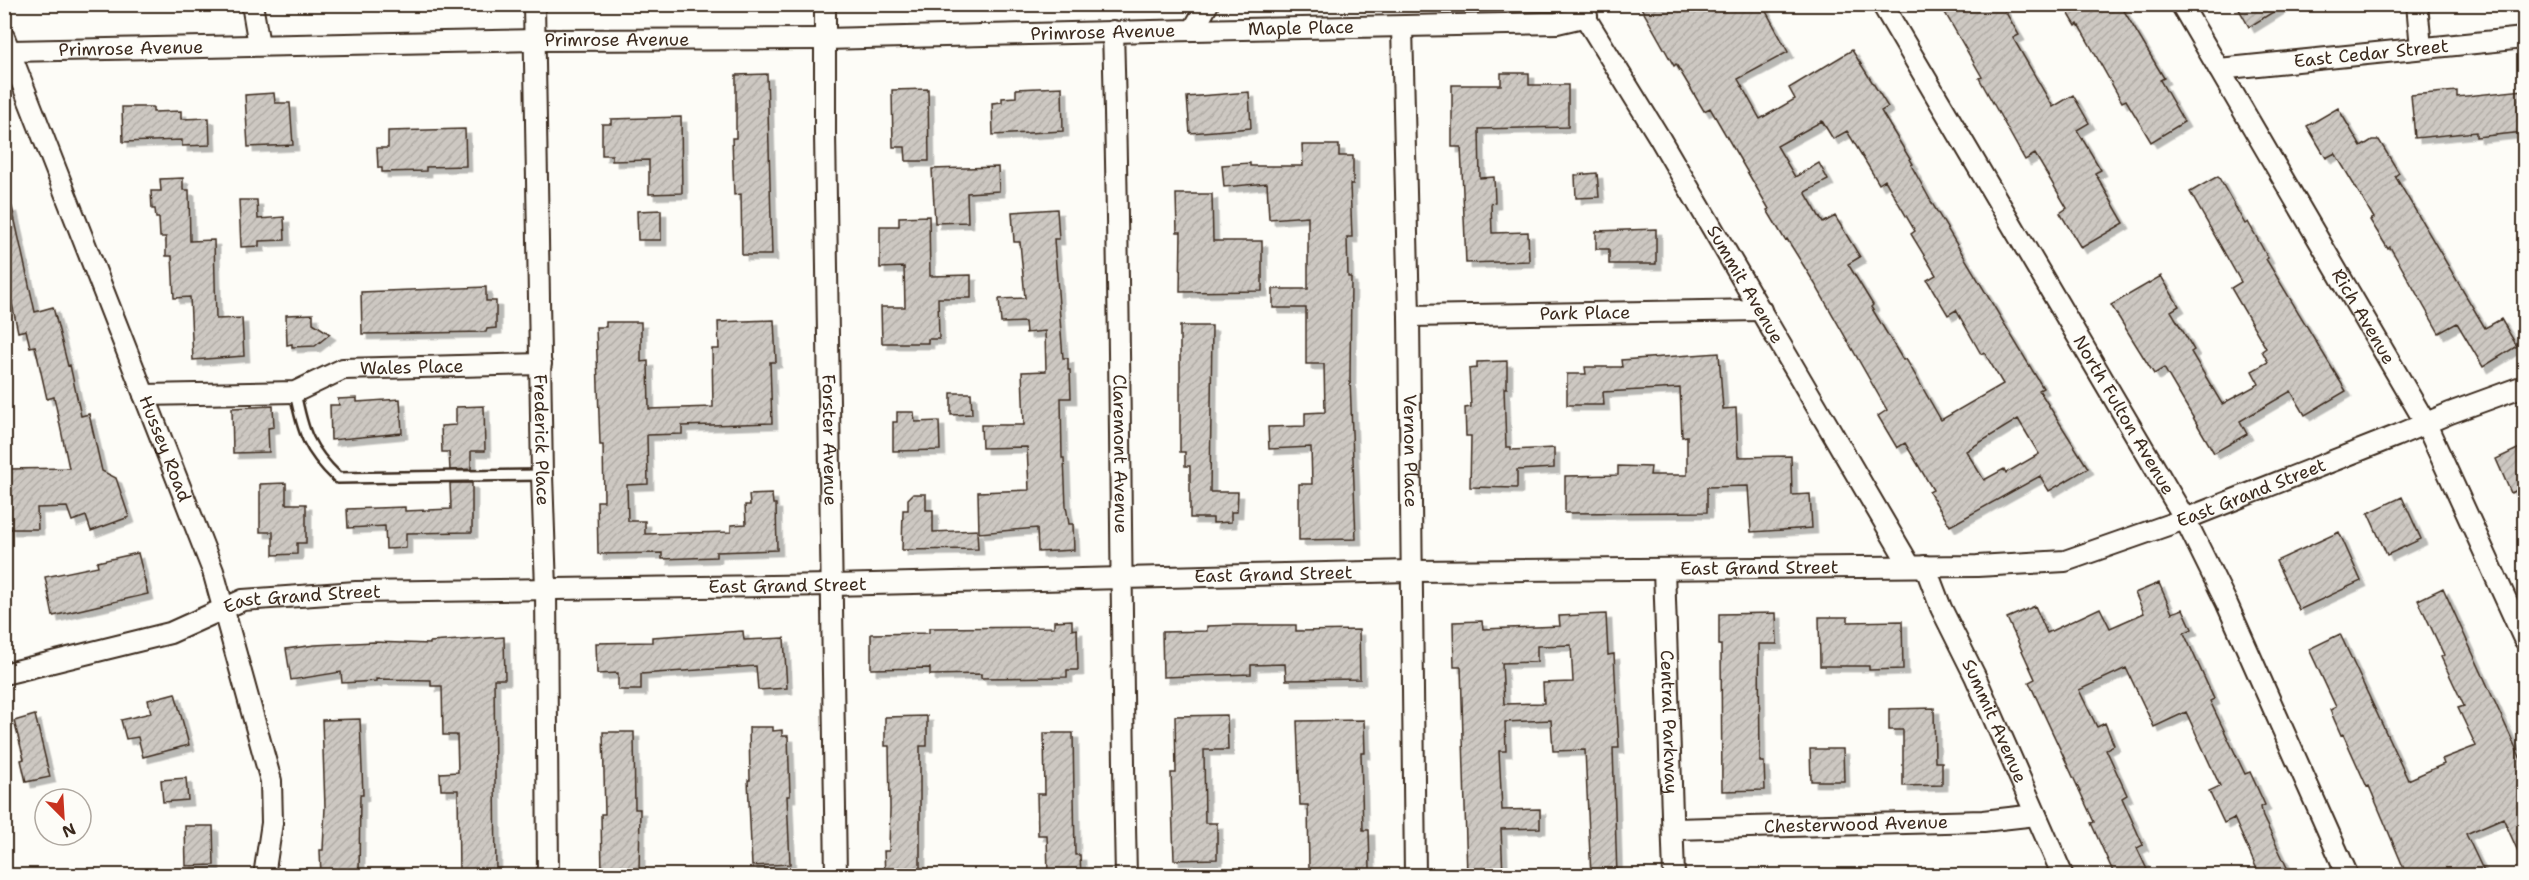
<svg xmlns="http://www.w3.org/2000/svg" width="2529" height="880" font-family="'Shantell Sans',sans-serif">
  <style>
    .building { fill: url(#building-hatch); stroke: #3b2a1e; stroke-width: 1.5; fill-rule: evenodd; filter: url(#shadow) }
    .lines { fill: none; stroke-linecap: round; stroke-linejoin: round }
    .lane-casing { stroke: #3b2a1e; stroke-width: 14 }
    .street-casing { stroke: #3b2a1e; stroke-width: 24 }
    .lane { stroke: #fdfcf7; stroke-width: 9 }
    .street { stroke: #fdfcf7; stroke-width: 20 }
    .labels { text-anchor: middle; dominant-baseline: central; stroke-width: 5; stroke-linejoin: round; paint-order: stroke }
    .street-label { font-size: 18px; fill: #3b2a1e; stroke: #fdfcf7 }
  </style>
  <defs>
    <pattern id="building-hatch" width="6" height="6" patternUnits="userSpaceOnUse" patternTransform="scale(1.5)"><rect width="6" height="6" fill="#cdc8c2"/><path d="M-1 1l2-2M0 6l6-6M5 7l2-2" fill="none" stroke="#b1aca6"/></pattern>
    <filter id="shadow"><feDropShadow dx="5.5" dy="5.5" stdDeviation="0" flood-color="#0004"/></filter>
  </defs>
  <rect width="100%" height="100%" fill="#fdfcf7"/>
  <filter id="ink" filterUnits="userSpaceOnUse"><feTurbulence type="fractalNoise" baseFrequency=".0167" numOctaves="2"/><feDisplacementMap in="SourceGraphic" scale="12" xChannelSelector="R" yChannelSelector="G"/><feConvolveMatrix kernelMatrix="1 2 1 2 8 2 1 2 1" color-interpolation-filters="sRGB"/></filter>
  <g filter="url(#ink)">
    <path class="building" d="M 1639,4 L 1762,4 L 1788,52 L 1738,79 L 1760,119 L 1795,99 L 1789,88 L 1852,50 L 1888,107 L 1881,111 L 1913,164 L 1911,165 L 1933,205 L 2043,388 L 2039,390 L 2088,468 L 2049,491 L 2040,476 L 1950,526 L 1929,492 L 1933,490 L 1905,443 L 1897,448 L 1878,416 L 1887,410 L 1815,284 L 1787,239 L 1785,240 L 1767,210 L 1769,209 L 1710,108 L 1704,111 L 1676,64 L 1674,66 ZM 1822,121 L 1833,139 L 1847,131 L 1879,184 L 1885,180 L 1915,231 L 1911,234 L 1936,275 L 1927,280 L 1948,315 L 1956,310 L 1981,354 L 1984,352 L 2003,384 L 1941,420 L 1906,359 L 1903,360 L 1871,307 L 1873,305 L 1848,264 L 1860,257 L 1835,216 L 1823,223 L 1805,192 L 1828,180 L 1819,163 L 1795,177 L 1777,146 ZM 2018,419 L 2039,454 L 2006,473 L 2004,469 L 1984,480 L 1966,451 Z
      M 1940,4 L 2001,4 L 2019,35 L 2013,38 L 2053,107 L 2073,95 L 2089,123 L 2077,130 L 2101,170 L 2095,173 L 2124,223 L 2081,248 L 2060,213 L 2067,208 L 2035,154 L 2025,160 L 1979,78 L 1982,77 Z
      M 2063,4 L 2120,4 L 2164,78 L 2160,80 L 2184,122 L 2151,142 L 2126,100 L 2122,102 L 2078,24 L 2076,26 Z
      M 2236,4 L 2286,4 L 2249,27 Z
      M 1501,73 L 1529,73 L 1529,85 L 1568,85 L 1568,127 L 1479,129 L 1480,178 L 1494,177 L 1495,203 L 1491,204 L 1492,233 L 1528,232 L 1529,261 L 1466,263 L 1461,147 L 1452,147 L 1452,85 L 1501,85 Z
      M 767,74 L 772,255 L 742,255 L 741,194 L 734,195 L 732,138 L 736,138 L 736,75 Z
      M 1062,87 L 1063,131 L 993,135 L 992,103 L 1002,102 L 1002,98 L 1016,97 L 1016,89 Z
      M 928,89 L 929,161 L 906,161 L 905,147 L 893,147 L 892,90 Z
      M 2524,90 L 2524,132 L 2476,137 L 2476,132 L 2415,138 L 2411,95 L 2457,91 L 2457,97 Z
      M 1249,92 L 1251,128 L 1190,133 L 1187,97 Z
      M 274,93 L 275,103 L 290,103 L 293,145 L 248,147 L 245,95 Z
      M 122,107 L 153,107 L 153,112 L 181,111 L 181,119 L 209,118 L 210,145 L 182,146 L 182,140 L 123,142 Z
      M 2338,108 L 2361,147 L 2372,140 L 2379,140 L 2399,173 L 2395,176 L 2485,328 L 2501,319 L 2517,346 L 2483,367 L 2457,323 L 2439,333 L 2390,247 L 2388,249 L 2370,220 L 2374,218 L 2335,153 L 2326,158 L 2307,126 Z
      M 681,117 L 682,193 L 649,194 L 649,160 L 612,161 L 612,155 L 602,155 L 602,124 L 611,124 L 611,119 Z
      M 465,129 L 466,166 L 426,167 L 426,171 L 382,172 L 382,168 L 378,168 L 377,148 L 388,148 L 388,131 Z
      M 1302,145 L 1339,145 L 1339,156 L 1353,156 L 1353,184 L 1350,184 L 1352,237 L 1347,237 L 1348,277 L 1351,277 L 1350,379 L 1356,539 L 1299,540 L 1299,484 L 1312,484 L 1311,447 L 1269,449 L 1268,427 L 1305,426 L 1305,413 L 1325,412 L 1324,364 L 1306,364 L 1306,308 L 1273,308 L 1273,289 L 1308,289 L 1308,216 L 1269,219 L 1267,183 L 1224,187 L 1222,165 L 1250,163 L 1250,166 L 1303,166 Z
      M 998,167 L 999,191 L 967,193 L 968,222 L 935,223 L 932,169 Z
      M 1597,173 L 1599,197 L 1576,198 L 1575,175 Z
      M 2218,176 L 2245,224 L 2248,222 L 2268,258 L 2266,259 L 2346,391 L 2305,415 L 2291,391 L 2240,421 L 2247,434 L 2214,453 L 2164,368 L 2154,374 L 2111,305 L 2161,276 L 2179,306 L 2171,311 L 2194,350 L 2191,352 L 2222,404 L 2259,384 L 2252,371 L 2268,362 L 2262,351 L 2266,348 L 2231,288 L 2241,282 L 2190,192 Z
      M 183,178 L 183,190 L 189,190 L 190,241 L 214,240 L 216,319 L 242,318 L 244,356 L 193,360 L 190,297 L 174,298 L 172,256 L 166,256 L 166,237 L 160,237 L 159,218 L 156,218 L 155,209 L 152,209 L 151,191 L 161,191 L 160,179 Z
      M 1176,194 L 1212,194 L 1213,241 L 1262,241 L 1262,291 L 1180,292 L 1181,232 L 1177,232 Z
      M 239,200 L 257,200 L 258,219 L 284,217 L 285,240 L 259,241 L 259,246 L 241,247 Z
      M 12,207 L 35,312 L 53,307 L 68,366 L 70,365 L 81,416 L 89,414 L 102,471 L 116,478 L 129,517 L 91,531 L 86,516 L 72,521 L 67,507 L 37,508 L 38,529 L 9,529 L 8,469 L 69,468 L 54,397 L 47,399 L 35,346 L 30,347 L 26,330 L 18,332 L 10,294 L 4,295 L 4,208 Z
      M 1057,209 L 1059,239 L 1054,239 L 1063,358 L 1068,358 L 1068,370 L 1070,370 L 1071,398 L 1061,398 L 1062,458 L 1064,458 L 1066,506 L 1069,524 L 1073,524 L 1074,550 L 1038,552 L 1037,528 L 979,533 L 978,492 L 1029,490 L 1027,447 L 982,448 L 981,425 L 1024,425 L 1022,372 L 1046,371 L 1045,331 L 1026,333 L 1025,322 L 1001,323 L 999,299 L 1025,298 L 1020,242 L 1014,242 L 1012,212 Z
      M 661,210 L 661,240 L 638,240 L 637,211 Z
      M 929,216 L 930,276 L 971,275 L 971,298 L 938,298 L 939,339 L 928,339 L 928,343 L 882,343 L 881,307 L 905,307 L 904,267 L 880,268 L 880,226 L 899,226 L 899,217 Z
      M 1656,229 L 1656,264 L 1609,264 L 1609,249 L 1596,249 L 1596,231 Z
      M 486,287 L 486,301 L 496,301 L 496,328 L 487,329 L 486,332 L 362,334 L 361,292 Z
      M 313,314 L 313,323 L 330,334 L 315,346 L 292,347 L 292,344 L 287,345 L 286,315 Z
      M 774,320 L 776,362 L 770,362 L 772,423 L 682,426 L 682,434 L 647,435 L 648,484 L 627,485 L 628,521 L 645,521 L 645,534 L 731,532 L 731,525 L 746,524 L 745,505 L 750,505 L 749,495 L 772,494 L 773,504 L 776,504 L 777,550 L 716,552 L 716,557 L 662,559 L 662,553 L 598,554 L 597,501 L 604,501 L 603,445 L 600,445 L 596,327 L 606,327 L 606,322 L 641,322 L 641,362 L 648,361 L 649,409 L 713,407 L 712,349 L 719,349 L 718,322 Z
      M 1180,326 L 1212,326 L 1210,492 L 1238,492 L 1237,512 L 1231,512 L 1231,522 L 1213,523 L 1213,518 L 1190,518 L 1190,466 L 1185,466 L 1185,452 L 1180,452 Z
      M 1719,353 L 1723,409 L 1736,408 L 1738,457 L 1791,456 L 1792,495 L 1810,494 L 1812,528 L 1751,532 L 1748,486 L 1707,487 L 1707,512 L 1565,513 L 1565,476 L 1618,475 L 1618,466 L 1651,467 L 1650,475 L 1687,475 L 1687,436 L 1682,437 L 1680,388 L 1603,392 L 1604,405 L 1567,405 L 1567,374 L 1586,374 L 1585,367 L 1622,367 L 1621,360 Z
      M 1507,361 L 1507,388 L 1504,388 L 1506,447 L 1511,447 L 1511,450 L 1554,448 L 1554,468 L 1517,470 L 1517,488 L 1470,487 L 1471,436 L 1466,436 L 1465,408 L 1471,407 L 1469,369 L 1477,368 L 1477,362 Z
      M 951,393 L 971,393 L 972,414 L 951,415 Z
      M 357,398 L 357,402 L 400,399 L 402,433 L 331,440 L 330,405 L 339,405 L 338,399 Z
      M 273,406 L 274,427 L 268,428 L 269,452 L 233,453 L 232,408 Z
      M 484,406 L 485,451 L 471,451 L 471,469 L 450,470 L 449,452 L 442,452 L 441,426 L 456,425 L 456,407 Z
      M 897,412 L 914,412 L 915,422 L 939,421 L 940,450 L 893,451 L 893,422 L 897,422 Z
      M 2524,446 L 2524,487 L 2511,493 L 2496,459 Z
      M 286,483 L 286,504 L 306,504 L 306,543 L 297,543 L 297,554 L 273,555 L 273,532 L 260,532 L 260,484 Z
      M 450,483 L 472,483 L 472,532 L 406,533 L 406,548 L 386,549 L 385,526 L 348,528 L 347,509 L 405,507 L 405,511 L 451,509 Z
      M 913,494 L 926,494 L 926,510 L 933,510 L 933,532 L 977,530 L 978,549 L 902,550 L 903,510 L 908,510 L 908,499 Z
      M 2402,497 L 2421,539 L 2387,555 L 2368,513 Z
      M 2339,532 L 2361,581 L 2299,610 L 2276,561 Z
      M 138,553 L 148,594 L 53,616 L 45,577 L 98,566 L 97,562 Z
      M 2159,583 L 2172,613 L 2183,609 L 2192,629 L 2184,633 L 2214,699 L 2210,701 L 2245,774 L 2250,772 L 2265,805 L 2261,807 L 2263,817 L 2291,876 L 2260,876 L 2234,818 L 2224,823 L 2209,791 L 2220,786 L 2186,712 L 2154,727 L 2126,668 L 2079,690 L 2097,727 L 2105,723 L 2114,745 L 2106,749 L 2127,795 L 2122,798 L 2143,845 L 2137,848 L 2150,876 L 2115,876 L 2091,823 L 2094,822 L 2029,682 L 2035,679 L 2007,618 L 2035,606 L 2047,633 L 2100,608 L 2110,628 L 2144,613 L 2135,593 Z
      M 2443,588 L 2524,766 L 2524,865 L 2503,818 L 2466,834 L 2486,876 L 2407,876 L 2369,786 L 2367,787 L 2343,734 L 2341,735 L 2330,710 L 2336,707 L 2309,649 L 2340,634 L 2408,780 L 2444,764 L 2442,759 L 2476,746 L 2458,708 L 2464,706 L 2441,657 L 2444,655 L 2418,600 Z
      M 1776,613 L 1777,644 L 1759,644 L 1760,762 L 1764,762 L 1765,790 L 1722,791 L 1721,645 L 1719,645 L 1719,614 Z
      M 1606,614 L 1608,655 L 1614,654 L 1617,713 L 1619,748 L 1613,748 L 1617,876 L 1591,876 L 1585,750 L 1553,751 L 1551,720 L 1505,722 L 1506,751 L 1499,751 L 1502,810 L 1540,809 L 1540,828 L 1501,829 L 1503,876 L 1467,876 L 1461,667 L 1454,667 L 1453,622 L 1482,621 L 1483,629 L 1560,626 L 1559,616 ZM 1571,645 L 1573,682 L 1543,683 L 1544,703 L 1504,704 L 1502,663 L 1537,662 L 1537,646 Z
      M 1819,617 L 1848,617 L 1848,622 L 1902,621 L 1903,669 L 1869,670 L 1869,666 L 1820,666 Z
      M 1072,620 L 1072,630 L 1077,629 L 1078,670 L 1067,670 L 1067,677 L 981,678 L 981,674 L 930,675 L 930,668 L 871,669 L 871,634 L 929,633 L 929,628 L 1054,627 L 1054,621 Z
      M 1237,625 L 1296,625 L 1296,631 L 1359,630 L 1360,679 L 1286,680 L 1285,664 L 1251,665 L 1251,674 L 1163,677 L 1162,632 L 1207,631 L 1207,626 Z
      M 743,631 L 744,640 L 784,638 L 787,688 L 758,690 L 756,666 L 641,674 L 641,690 L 618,690 L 618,673 L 597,674 L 596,643 L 652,642 L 652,637 Z
      M 504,637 L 505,679 L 494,679 L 496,876 L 459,876 L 458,790 L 441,790 L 440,773 L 458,772 L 457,735 L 443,735 L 442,686 L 431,686 L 431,680 L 376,679 L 376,681 L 342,683 L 341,672 L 291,680 L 286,649 L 315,645 L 374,642 L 430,644 L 430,642 Z
      M 175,693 L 189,745 L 143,757 L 138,737 L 126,739 L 121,720 L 151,713 L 148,700 Z
      M 1934,708 L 1935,762 L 1942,762 L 1942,785 L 1903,786 L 1903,730 L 1889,730 L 1889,709 Z
      M 35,715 L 50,777 L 26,782 L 21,760 L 24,759 L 14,721 Z
      M 1227,715 L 1228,750 L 1204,750 L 1205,823 L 1217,823 L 1217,859 L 1174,860 L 1171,773 L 1176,773 L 1175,716 Z
      M 927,716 L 927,746 L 920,746 L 920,876 L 885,876 L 884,851 L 889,851 L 890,808 L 889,746 L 885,746 L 885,717 Z
      M 360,719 L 363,795 L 360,795 L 359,876 L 321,876 L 320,850 L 323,850 L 325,807 L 322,720 Z
      M 1364,720 L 1365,753 L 1361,753 L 1363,830 L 1369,830 L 1370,869 L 1309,871 L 1308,805 L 1300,805 L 1297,721 Z
      M 749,727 L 773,727 L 773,731 L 782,730 L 782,736 L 788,736 L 790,796 L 787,796 L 790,864 L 752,866 L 748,780 L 750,780 Z
      M 603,732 L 634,732 L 635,809 L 640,809 L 639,876 L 602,876 L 601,814 L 605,814 Z
      M 1044,733 L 1073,733 L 1075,855 L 1080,855 L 1081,876 L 1048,876 L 1047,835 L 1038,835 L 1037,794 L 1045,794 Z
      M 1810,749 L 1843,749 L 1844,781 L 1811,781 Z
      M 186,778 L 188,800 L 163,802 L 161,780 Z
      M 185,826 L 213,826 L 214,865 L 186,866 Z"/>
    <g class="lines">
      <g class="lane-casing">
        <path id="lane" d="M 295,392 C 303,433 308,449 338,478 L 542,475"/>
      </g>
      <g class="street-casing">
        <g id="street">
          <path d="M 252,4 L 259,45"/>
          <path id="s1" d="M 534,4 L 542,475 L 546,588 L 548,876"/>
          <path id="s2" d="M 825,4 L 825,133 L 836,876"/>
          <path id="s3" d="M 1577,4 L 1659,137 L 1910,566"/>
          <path id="s4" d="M 1882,4 L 2185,519 L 2227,604 L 2348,876"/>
          <path id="s5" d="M 2181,4 L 2425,422 L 2524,639"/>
          <path d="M 2417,4 L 2421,48"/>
          <path id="s6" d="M 1402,27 L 1409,316 L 1415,876"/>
          <path id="s7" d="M 1193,30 L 1557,23 L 1587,16"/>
          <path id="s8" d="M 1113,31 C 1121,313 1120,594 1126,876"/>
          <path id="s9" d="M 4,37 L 213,571 L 271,781 L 272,823 L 264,876"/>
          <path id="s10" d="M 11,51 L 536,40 L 825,39 L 1193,30 L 1208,4"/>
          <path id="s11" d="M 2219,69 L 2524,38"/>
          <path id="s12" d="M 1409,316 L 1761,310"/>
          <path id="s13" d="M 144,395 L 295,392 L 343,369 L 541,364"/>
          <path id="s14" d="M 1925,566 L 1941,608 L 1975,676 L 2063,876"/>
          <path id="s15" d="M 1664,569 L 1674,876"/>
          <path id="s16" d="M 4,674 L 170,633 L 243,600 L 356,592 L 832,585 L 1410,571 L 1977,566 L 2065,561 L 2185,519 L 2396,436 L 2450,413 L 2524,386"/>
          <path id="s17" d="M 1674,829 L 1983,821 L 2036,815"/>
        </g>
      </g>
      <use href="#lane" class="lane"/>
      <use href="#street" class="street"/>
    </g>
  </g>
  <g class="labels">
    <g class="street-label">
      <text stroke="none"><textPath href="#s7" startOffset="108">Maple Place</textPath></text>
      <text stroke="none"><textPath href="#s10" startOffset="1092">Primrose Avenue</textPath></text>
      <text stroke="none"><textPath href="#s10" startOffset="606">Primrose Avenue</textPath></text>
      <text stroke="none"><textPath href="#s10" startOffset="120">Primrose Avenue</textPath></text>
      <text stroke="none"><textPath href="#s11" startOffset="153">East Cedar Street</textPath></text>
      <text stroke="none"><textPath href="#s3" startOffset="327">Summit Avenue</textPath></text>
      <text stroke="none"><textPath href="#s12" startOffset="176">Park Place</textPath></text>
      <text stroke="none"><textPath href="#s5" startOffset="362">Rich Avenue</textPath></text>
      <text stroke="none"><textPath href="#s13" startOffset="273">Wales Place</textPath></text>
      <text stroke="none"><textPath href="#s4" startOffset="477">North Fulton Avenue</textPath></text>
      <text stroke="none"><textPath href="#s1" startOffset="436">Frederick Place</textPath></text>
      <text stroke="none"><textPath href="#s2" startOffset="436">Forster Avenue</textPath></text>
      <text stroke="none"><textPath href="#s9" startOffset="442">Hussey Road</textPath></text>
      <text stroke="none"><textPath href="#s6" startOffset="424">Vernon Place</textPath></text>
      <text stroke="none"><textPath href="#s8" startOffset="423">Claremont Avenue</textPath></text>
      <text stroke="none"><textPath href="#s16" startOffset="2272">East Grand Street</textPath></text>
      <text stroke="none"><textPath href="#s16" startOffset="1768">East Grand Street</textPath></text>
      <text stroke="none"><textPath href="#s16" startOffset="1282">East Grand Street</textPath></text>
      <text stroke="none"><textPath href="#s16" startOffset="796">East Grand Street</textPath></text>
      <text stroke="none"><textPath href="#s16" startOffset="310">East Grand Street</textPath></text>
      <text stroke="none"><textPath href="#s14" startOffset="170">Summit Avenue</textPath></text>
      <text stroke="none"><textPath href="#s15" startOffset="153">Central Parkway</textPath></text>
      <text stroke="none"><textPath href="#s17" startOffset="182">Chesterwood Avenue</textPath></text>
    </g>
  </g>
  <rect width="2529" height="880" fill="none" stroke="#fdfcf7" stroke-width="24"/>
  <rect x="12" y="12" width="2505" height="856" fill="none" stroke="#3b2a1e" stroke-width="2" filter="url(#ink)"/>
  <g transform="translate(63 817) rotate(156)"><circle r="28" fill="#fdfcf7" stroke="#afa8a0" stroke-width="1.5"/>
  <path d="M0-4.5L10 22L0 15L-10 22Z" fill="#c8321e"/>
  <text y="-9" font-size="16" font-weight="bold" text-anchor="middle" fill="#3b2a1e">N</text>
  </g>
</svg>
